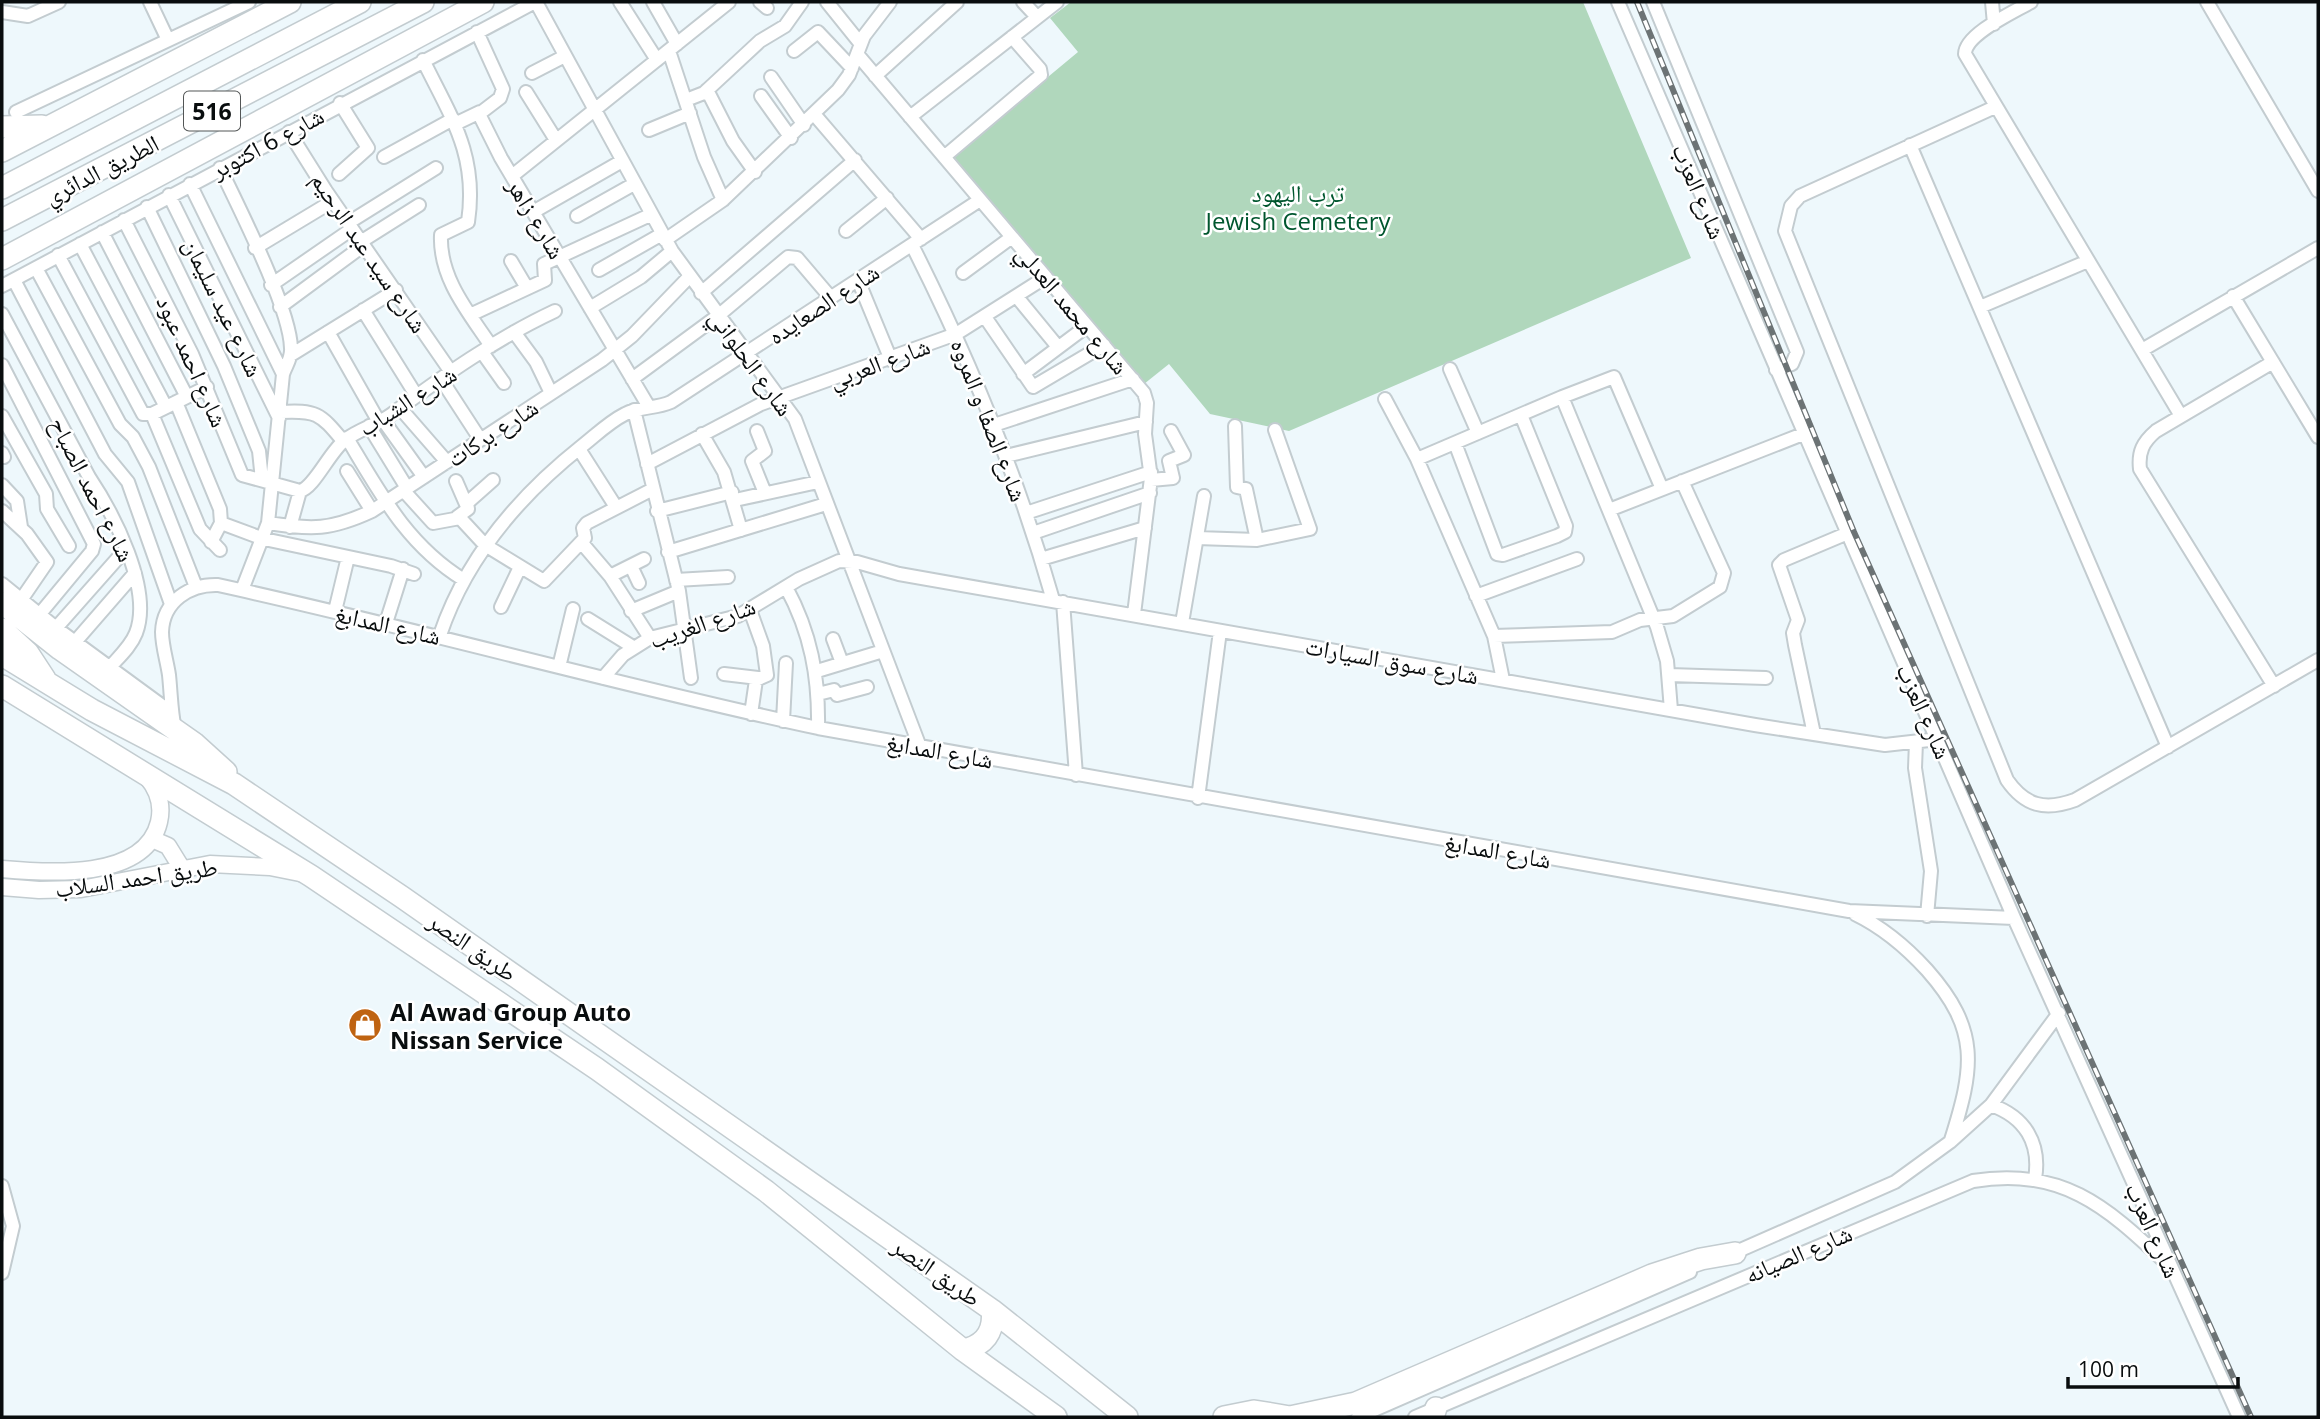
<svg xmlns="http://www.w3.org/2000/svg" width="2320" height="1419" font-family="'Open Sans','Noto Naskh Arabic',sans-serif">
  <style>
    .green { fill: #b0d7bc }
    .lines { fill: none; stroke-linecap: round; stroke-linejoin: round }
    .street-casing { stroke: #c3ccd0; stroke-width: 16 }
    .secondary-casing { stroke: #c3ccd0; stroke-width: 19 }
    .highway-casing { stroke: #c3ccd0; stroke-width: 24 }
    .street { stroke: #fff; stroke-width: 12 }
    .secondary { stroke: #fff; stroke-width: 16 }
    .highway { stroke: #fff; stroke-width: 21 }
    .rail-casing { stroke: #6c7375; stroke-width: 6 }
    .rail { stroke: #fff; stroke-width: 3.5; stroke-dasharray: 10; stroke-linecap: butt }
    .labels { text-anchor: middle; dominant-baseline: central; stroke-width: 5; stroke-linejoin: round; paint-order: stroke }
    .shield { fill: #fff; stroke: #535656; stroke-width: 2 }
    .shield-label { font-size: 23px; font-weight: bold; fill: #090d0e }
    .street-label { font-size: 24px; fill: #090d0e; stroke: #fff }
    .park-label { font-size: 24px; fill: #00562e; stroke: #fff }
    .poi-label { font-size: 24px; font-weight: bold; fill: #090d0e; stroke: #fff; text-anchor: start }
  </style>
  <rect width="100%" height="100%" fill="#eef8fc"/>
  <path class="green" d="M 1071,2 L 1583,2 L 1691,258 L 1289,431 L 1210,414 L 1169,364 L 1144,384 L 953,156 L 1078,52 L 1050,18 Z"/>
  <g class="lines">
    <g class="street-casing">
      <path id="street" d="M 150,2 L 168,40
        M 536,2 L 672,251 L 795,419 L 920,747
        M 620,2 L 657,60
        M 653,2 L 677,44
        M 760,2 L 767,8
        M 827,2 L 860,43
        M 1023,2 L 1037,17
        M 1618,2 L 2014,918 L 2239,1417
        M 1653,2 L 1797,352 L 1792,364 L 1776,370
        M 1992,2 L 1994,24
        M 2031,2 C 2014,12 1965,34 1965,54 L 2181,416
        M 2207,2 L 2318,191
        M 2,12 L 28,16 L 59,2
        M 477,32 L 503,89 L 500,98 L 479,114 L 501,158 L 649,407
        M 669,51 L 704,157 L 723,200
        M 794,51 L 818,32 L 852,68
        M 857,54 L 1144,393 L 1147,403 L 1145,434 L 1151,478 L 1134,614
        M 423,60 C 451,117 478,155 468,222 L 441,235 C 439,278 469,313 491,346
        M 532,73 L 565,56
        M 875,76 L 957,2
        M 771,77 L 804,125
        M 707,90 L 733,141 L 755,172
        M 526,92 L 556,140
        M 761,96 L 791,138
        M 686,100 L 704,93 L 760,41 L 785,26 L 802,2
        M 1995,107 L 1800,196 L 1791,206 L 1785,231 L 2007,780 C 2025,806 2045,811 2075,800 L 2318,660
        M 16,112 L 249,2
        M 814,114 L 921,239
        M 910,117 L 1057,2
        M 455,124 L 480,112
        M 649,130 L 690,113
        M 289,132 L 326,191 L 451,372
        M 1910,145 L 2168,747
        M 384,157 L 453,119
        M 944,157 L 1041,75 L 1040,69 L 1012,37
        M 220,168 C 239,208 290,308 291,348 C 292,358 286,365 283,374 L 268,523 L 242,590
        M 339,174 L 368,148 L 340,103
        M 512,176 L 729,2
        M 190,184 L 283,374
        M 169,195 L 279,418
        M 147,207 L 224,366 L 259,451 L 262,480
        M 533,212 L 622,161
        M 577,216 L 634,184
        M 124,220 L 192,354 L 242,475 L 300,491 C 314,488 330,451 345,440 C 359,429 377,425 392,414 C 443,376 497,338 555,311
        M 348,223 L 436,168
        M 846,231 L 887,198
        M 102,232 L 187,397
        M 665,240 L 723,200 L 838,90 L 849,75 L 864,36 L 890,2
        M 362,241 L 419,205
        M 80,244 L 166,407
        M 912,245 C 970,360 1018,476 1053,600
        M 255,248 L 333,201
        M 58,255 L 143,414 L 152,414 L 207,387
        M 511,261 L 527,288
        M 36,268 L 120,424 L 133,437 L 149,467 L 196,587
        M 599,270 L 662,234
        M 963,273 L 1012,237
        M 14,280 L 105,454 L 128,482 L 171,604
        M 858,280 L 891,360
        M 271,285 L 352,229
        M 2,286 L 535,2
        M 701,293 L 855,160
        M 2233,296 L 2318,437
        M 1017,297 L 1058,347
        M 280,307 L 364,245
        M 1980,307 L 2088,261
        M 590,308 L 641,277 L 672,251
        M 363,310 L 416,395
        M 2,314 L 89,477 C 113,513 153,589 136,633 C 131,646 120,656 110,667
        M 470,315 L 545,280 L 544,264 L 650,215
        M 985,317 L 1033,387 L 1104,345
        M 328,332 L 379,422
        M 514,332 L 536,362 L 551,393
        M 2142,350 L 2318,248
        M 482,352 L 504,383
        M 291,355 L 396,290
        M 2273,362 L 2156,431 C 2143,442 2138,452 2140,469 L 2274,686
        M 2,365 L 94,544 L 92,551 L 39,615
        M 1450,369 L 1478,433
        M 1023,374 L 1087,326
        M 441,379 L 480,439
        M 632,379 L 719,315 L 788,257 L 797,258 L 831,298
        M 1562,397 L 1614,377 L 1662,489
        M 1385,399 L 1417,459 L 1562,397 L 1657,627 L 1667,661 L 1671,710
        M 176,402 L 220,509 L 221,523 L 211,542
        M 400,408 L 447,462
        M 634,410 L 679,591 L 691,678
        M 280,412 C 316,410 320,413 343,441
        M 152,414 L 200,529 L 220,550
        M 2,416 L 46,494 L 47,509 L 69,546
        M 383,420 L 424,477
        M 994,425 L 1133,379
        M 369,426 L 407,488
        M 1235,426 L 1237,487 L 1246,489 L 1257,540
        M 757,431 L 765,451 L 752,461 L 765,493
        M 702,434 L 724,472 L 741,530
        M 347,438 C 380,493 407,545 464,580
        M 1455,443 L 1497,554 L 1503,555 L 1557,536 L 1565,532 L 1566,526 L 1521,415
        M 579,449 L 616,507
        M 2,453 L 4,457
        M 1006,456 L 1146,422
        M 1417,459 L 1494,636 L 1503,680
        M 647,464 L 761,404 L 956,334 L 1046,277
        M 347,471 L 372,511
        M 1151,480 L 1173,478 L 1169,461 L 1184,455 L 1171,431
        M 456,481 L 466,504
        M 2,485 L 17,501 L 21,527
        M 404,491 L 433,523 L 460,518 L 485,545 L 544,581 L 585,538 L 583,528 L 587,523 L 653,489
        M 735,500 L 818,482
        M 1609,510 L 1803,434
        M 2,511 L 27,534 L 47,562 L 21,600
        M 657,511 L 732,492
        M 1026,513 L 1151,472
        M 457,517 L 468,509 L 467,503 L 493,480
        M 221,523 L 264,539 L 391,566 L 414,574
        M 268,523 C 312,530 331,530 372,511 L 602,360 L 632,336 L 689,277
        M 290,527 L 300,491
        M 1033,533 L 1150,493
        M 1197,538 L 1257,540 L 1310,529 L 1275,430
        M 581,542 L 610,576 L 650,638
        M 668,552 L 826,504
        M 1041,559 L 1145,528
        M 631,566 L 639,583
        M 610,576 L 644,559
        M 676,580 L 728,577
        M 2,584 L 56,628 L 172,713
        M 786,587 C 811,633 819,677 818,728
        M 1476,596 L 1577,559
        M 1063,602 L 1076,775
        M 501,607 L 520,567
        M 750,610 L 763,646 L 767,675 L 756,680 L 751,714
        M 335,611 L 348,557
        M 631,611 L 679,591
        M 588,619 L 633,647
        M 386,623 L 403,569
        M 1182,623 L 1204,496
        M 56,628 L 125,550
        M 440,635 C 466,558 519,496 582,446 C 596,435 609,422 625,414 C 640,406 655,409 671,402 L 980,200
        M 1494,636 L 1612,632 L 1640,620 L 1673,616 L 1720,587 L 1724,573 L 1682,481
        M 833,639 L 842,663
        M 75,642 L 135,573
        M 559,667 L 573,609
        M 817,671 L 883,651
        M 724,674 L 758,678
        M 1669,675 L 1766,678
        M 603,678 L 623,655 L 650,638 L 738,616 L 799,579 L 839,561 L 857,562 L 899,574 L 1755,725 L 1885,745 L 1938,739
        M 818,694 L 834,690 L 837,695 L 867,687
        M 783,721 L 786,663
        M 175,730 C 171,711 171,694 169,675 C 167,661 162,646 162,632 C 163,601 190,584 218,585 C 419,629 617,685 818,728 L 1849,911 L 2014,918
        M 1814,734 L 1795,645 L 1793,633 L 1798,620 L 1779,565 L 1784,560 L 1848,533
        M 1916,742 L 1915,768 L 1931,871 L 1927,916
        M 1198,798 L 1220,631
        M 1855,914 C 1884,928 1906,947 1927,970 C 1980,1030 1974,1067 1951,1140
        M 1991,1105 C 2025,1117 2041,1143 2035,1179
        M 2,1186 L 13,1226 L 2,1273
        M 1729,1255 L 1895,1182 L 1950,1142 L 1991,1105 L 2059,1013
        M 1358,1417 L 1690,1272
        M 1415,1417 L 1973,1181 C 2061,1167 2105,1205 2165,1262"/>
    </g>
    <g class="secondary-casing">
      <path id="secondary" d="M 152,839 L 168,846 L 181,867
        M 2,869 C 47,873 145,881 159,822 C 163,805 158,790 147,777
        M 2,887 L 39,890 L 81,889 L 210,864 L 270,867 L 300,873"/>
    </g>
    <g class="highway-casing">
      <path id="highway" d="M 2,127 L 42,126
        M 2,151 L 290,2
        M 2,188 L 360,2
        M 2,220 L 423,2
        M 2,259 L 483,2
        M 2,603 L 60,649 L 194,743 L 226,772
        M 2,629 L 28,653 L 45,679
        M 2,655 L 92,710 L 234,784 L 402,897 L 992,1310 L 1127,1417
        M 2,686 L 311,876 L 597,1069 L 766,1191 L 963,1350 L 1056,1417
        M 963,1350 C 984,1346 995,1332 992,1310
        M 1224,1417 L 1254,1411 L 1290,1417
        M 1290,1417 L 1356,1403 L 1652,1275 L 1701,1259 L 1735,1253
        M 1433,1417 L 1436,1408"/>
    </g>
    <use href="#street" class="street"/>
    <use href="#secondary" class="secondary"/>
    <use href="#highway" class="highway"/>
    <g class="rail-casing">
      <path id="rail" d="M 1637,2 L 1854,532 L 2251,1417"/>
    </g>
    <use href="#rail" class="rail"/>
  </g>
  <defs>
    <g id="shop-disc" transform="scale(1.75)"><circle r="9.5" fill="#bf6311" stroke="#fff"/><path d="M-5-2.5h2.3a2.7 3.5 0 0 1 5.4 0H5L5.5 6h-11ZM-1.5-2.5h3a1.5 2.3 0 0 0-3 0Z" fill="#fff"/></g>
  </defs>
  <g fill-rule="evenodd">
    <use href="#shop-disc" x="365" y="1025"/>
  </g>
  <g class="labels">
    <rect class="shield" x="184" y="91.5" width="56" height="39" rx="5"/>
    <g class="shield-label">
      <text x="212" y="111">516</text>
    </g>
    <g class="street-label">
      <text transform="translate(267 142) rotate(-28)">شارع 6 اكتوبر</text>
      <text transform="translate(101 169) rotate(-27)">الطريق الدائري</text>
      <text transform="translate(1700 191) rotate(67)">شارع العزب</text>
      <text transform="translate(537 218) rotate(59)">شارع زاهر</text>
      <text transform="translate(370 252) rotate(56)">شارع سيد عبد الرحيم</text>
      <text transform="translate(823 303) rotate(-33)">شارع الصعايده</text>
      <text transform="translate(224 307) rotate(64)">شارع عيد سليمان</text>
      <text transform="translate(1073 309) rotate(50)">شارع محمد العدلي</text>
      <text transform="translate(193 361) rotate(66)">شارع احمد عبود</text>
      <text transform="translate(752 362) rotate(54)">شارع الحلواني</text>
      <text transform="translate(879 362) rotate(-20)">شارع العربي</text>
      <text transform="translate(407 400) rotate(-32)">شارع الشباب</text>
      <text transform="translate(990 420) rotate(69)">شارع الصفا و المروه</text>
      <text transform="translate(492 432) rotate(-33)">شارع بركات</text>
      <text transform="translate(93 489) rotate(63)">شارع احمد الصباح</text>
      <text transform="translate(702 622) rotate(-19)">شارع الغريب</text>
      <text transform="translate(388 624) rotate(13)">شارع المدابغ</text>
      <text transform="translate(1392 660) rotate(10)">شارع سوق السيارات</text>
      <text transform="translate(1925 711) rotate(66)">شارع العزب</text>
      <text transform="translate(940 750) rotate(10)">شارع المدابغ</text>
      <text transform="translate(1498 850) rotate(10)">شارع المدابغ</text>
      <text transform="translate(136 877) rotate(-8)">طريق احمد السلاب</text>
      <text transform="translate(473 946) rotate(35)">طريق النصر</text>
      <text transform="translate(2154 1230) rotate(66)">شارع العزب</text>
      <text transform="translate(1798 1253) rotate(-23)">شارع الصيانه</text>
      <text transform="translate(937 1271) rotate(35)">طريق النصر</text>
    </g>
    <g class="park-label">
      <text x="1298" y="192">ترب اليهود<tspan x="1298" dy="28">Jewish Cemetery</tspan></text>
    </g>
    <g class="poi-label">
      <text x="390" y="1011">Al Awad Group Auto<tspan x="390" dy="28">Nissan Service</tspan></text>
    </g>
  </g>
  <rect width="2320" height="1419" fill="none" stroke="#090d0e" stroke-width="7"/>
  <path d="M2068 1377v10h170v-10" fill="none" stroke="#090d0e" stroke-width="3.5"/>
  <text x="2078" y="1377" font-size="21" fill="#090d0e" stroke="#ffffff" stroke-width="5" paint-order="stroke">100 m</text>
</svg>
